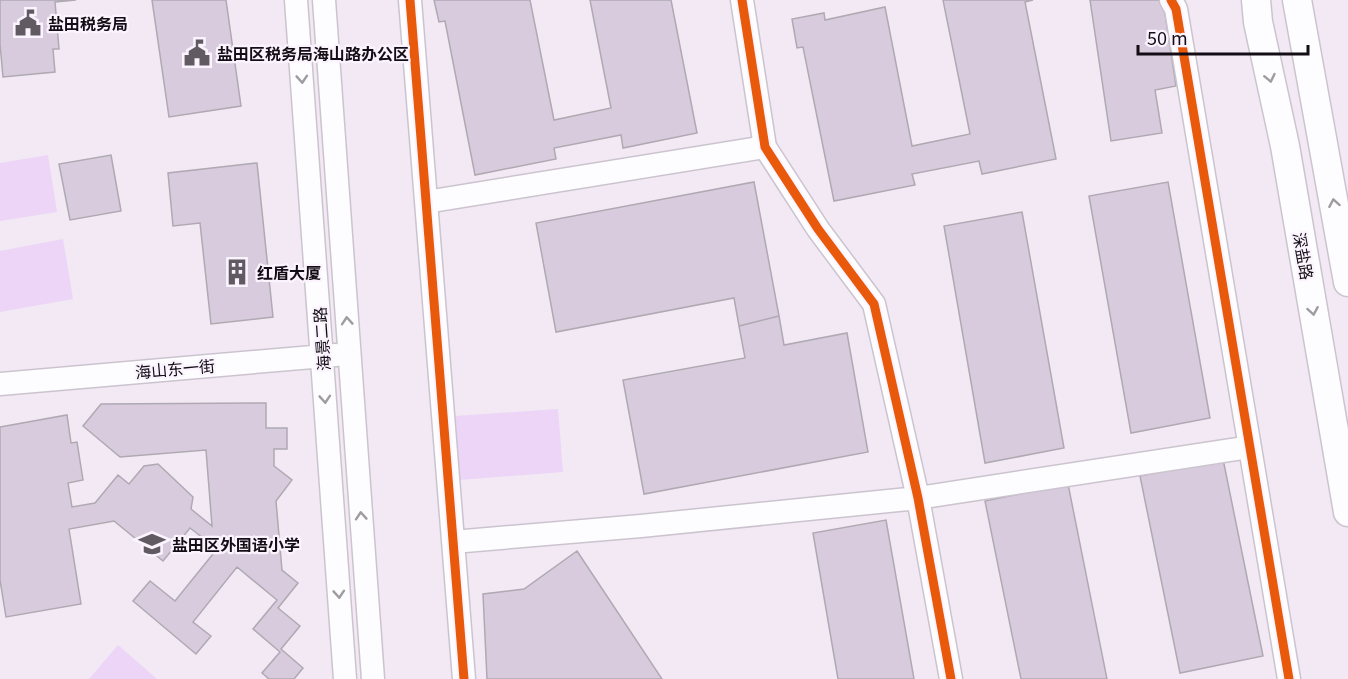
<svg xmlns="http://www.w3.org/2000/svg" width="1348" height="679" font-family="Georgia,'Noto Sans SC',serif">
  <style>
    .green { fill: #ecd5f6 }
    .building { fill: #d8cbdd; stroke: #afa9b2; stroke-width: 1.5 }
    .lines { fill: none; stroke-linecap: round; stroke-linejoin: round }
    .minor-casing { stroke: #cbc4ce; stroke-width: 25 }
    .major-casing { stroke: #cbc4ce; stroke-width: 31 }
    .minor { stroke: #fdfcfe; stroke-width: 22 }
    .major { stroke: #fdfcfe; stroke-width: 28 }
    .cycleway-casing { stroke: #fbf4fe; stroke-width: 13 }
    .cycleway { stroke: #e8590c; stroke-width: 9 }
    .oneway { stroke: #9f9ca1 }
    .labels { text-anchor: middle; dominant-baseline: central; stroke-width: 4.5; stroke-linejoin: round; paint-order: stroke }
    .poi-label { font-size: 16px; font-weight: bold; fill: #130d15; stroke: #fbf4fe; text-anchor: start }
    .street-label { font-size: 16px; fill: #130d15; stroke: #fbf4fe }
  </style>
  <rect width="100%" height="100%" fill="#f2e9f5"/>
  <path class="green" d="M 48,155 L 57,212 L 0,221 L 0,163 Z
    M 63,239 L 73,299 L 0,312 L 0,251 Z
    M 558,409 L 563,472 L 459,480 L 455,416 Z
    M 118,645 L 157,679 L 89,679 Z"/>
  <path class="building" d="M 0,0 L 76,0 L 55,2 L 59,49 L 53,49 L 55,72 L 3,77 L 0,44 Z
    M 152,0 L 226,0 L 241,106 L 169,117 Z
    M 434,0 L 530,0 L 554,120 L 611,108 L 590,0 L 671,0 L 697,133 L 623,148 L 621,135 L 554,148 L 556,159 L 475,175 L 445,21 L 439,22 Z
    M 943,0 L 1033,0 L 1025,2 L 1056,159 L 982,174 L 979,161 L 912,174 L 915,185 L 834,201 L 803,47 L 797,48 L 792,19 L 824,13 L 825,20 L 885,7 L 912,146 L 970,134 Z
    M 1090,0 L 1163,0 L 1176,86 L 1155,90 L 1162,133 L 1111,141 Z
    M 111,155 L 121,211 L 70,220 L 59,164 Z
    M 257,163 L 273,317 L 211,324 L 200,223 L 173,226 L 168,173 Z
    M 754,182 L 779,316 L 739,326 L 734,298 L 556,332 L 536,223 Z
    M 1168,182 L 1210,418 L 1131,433 L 1089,196 Z
    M 1022,212 L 1064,448 L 985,463 L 944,226 Z
    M 779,316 L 784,345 L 847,333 L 868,452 L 644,494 L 623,380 L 745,358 L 739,326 Z
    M 266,403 L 266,428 L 287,428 L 287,449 L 274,449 L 274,466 L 292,480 L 276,501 L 282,570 L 298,583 L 278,608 L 300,626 L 281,649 L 303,668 L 294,679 L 269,679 L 262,673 L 280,652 L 253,629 L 277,600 L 237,567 L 193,622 L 211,636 L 196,654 L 133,601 L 150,581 L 175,601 L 217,549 L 190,528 L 163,561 L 114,521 L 69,529 L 81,604 L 6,617 L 0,580 L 0,427 L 67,415 L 71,443 L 77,442 L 83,480 L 68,483 L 72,507 L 95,503 L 118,475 L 129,484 L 144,466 L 158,464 L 193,497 L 191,509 L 212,526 L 206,450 L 120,457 L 83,426 L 101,404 Z
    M 1223,459 L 1263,656 L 1180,673 L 1140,476 Z
    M 1068,484 L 1107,679 L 1021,679 L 985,501 Z
    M 886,520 L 914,679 L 838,679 L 813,533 Z
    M 577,551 L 662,679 L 487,679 L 483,594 L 524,589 Z"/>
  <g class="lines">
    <g class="minor-casing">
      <path id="minor" d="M 296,0 L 345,679
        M 324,0 L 373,679
        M 410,0 L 464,679
        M 742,0 L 765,147 L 818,229 L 874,304 L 918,498 L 951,679
        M 1171,0 L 1176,9 L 1289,679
        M 426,202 L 765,147
        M 0,384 L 336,355
        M 453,542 L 641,526 L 918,498 L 1250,447"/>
    </g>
    <g class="major-casing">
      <path id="major" d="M 1256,0 L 1258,22 L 1285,146 L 1348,512
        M 1297,0 L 1348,282"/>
    </g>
    <use href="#minor" class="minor"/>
    <use href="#major" class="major"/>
    <g class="cycleway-casing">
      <path id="cycleway" d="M 410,0 L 464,679
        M 742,0 L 765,147 L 818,229 L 874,304 L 918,498 L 951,679
        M 1171,0 L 1176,9 L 1289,679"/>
    </g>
    <use href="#cycleway" class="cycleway"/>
  </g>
  <defs><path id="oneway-chevron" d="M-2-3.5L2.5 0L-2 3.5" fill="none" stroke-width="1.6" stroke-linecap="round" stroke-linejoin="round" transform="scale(1.5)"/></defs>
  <g class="oneway">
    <use href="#oneway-chevron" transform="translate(1270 78) rotate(78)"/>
    <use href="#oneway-chevron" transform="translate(302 79) rotate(86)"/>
    <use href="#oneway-chevron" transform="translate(1334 203) rotate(-100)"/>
    <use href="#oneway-chevron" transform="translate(1313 311) rotate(80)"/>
    <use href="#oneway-chevron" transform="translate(347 321) rotate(-94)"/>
    <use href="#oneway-chevron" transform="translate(325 399) rotate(86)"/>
    <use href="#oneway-chevron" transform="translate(361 516) rotate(-94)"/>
    <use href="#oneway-chevron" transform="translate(339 594) rotate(86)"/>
  </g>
  <defs>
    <g id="civic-bare" transform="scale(2.07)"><path d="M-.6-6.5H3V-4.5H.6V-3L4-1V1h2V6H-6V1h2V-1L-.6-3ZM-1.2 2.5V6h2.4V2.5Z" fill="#615a63" stroke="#fbf4fe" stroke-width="2.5" paint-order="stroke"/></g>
    <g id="building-bare" transform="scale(2.07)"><path d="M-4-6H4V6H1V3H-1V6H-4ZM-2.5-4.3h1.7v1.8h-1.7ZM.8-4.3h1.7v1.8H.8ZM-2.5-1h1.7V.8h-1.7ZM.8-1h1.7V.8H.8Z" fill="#615a63" stroke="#fbf4fe" stroke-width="2.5" paint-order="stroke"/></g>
    <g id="school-bare" transform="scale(2.07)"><path d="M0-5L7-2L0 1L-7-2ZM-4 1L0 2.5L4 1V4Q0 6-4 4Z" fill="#615a63" stroke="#fbf4fe" stroke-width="2.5" paint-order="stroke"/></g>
  </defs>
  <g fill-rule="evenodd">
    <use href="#civic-bare" x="28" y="23"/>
    <use href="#civic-bare" x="197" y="53"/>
    <use href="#building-bare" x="237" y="272"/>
    <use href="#school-bare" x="152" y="544"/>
  </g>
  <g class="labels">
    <g class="poi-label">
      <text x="48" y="23">盐田税务局</text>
      <text x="217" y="53">盐田区税务局海山路办公区</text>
      <text x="257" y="272">红盾大厦</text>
      <text x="172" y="544">盐田区外国语小学</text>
    </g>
    <g class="street-label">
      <text transform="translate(1304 256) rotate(80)">深盐路</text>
      <text transform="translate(321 339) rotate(-94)">海景二路</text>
      <text transform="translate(175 368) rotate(-5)">海山东一街</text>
    </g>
  </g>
  <path d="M1138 45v9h170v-9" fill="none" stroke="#130d15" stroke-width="3"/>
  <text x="1147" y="45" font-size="18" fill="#130d15" stroke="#fbf4fe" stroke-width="4.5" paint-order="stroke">50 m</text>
</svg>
